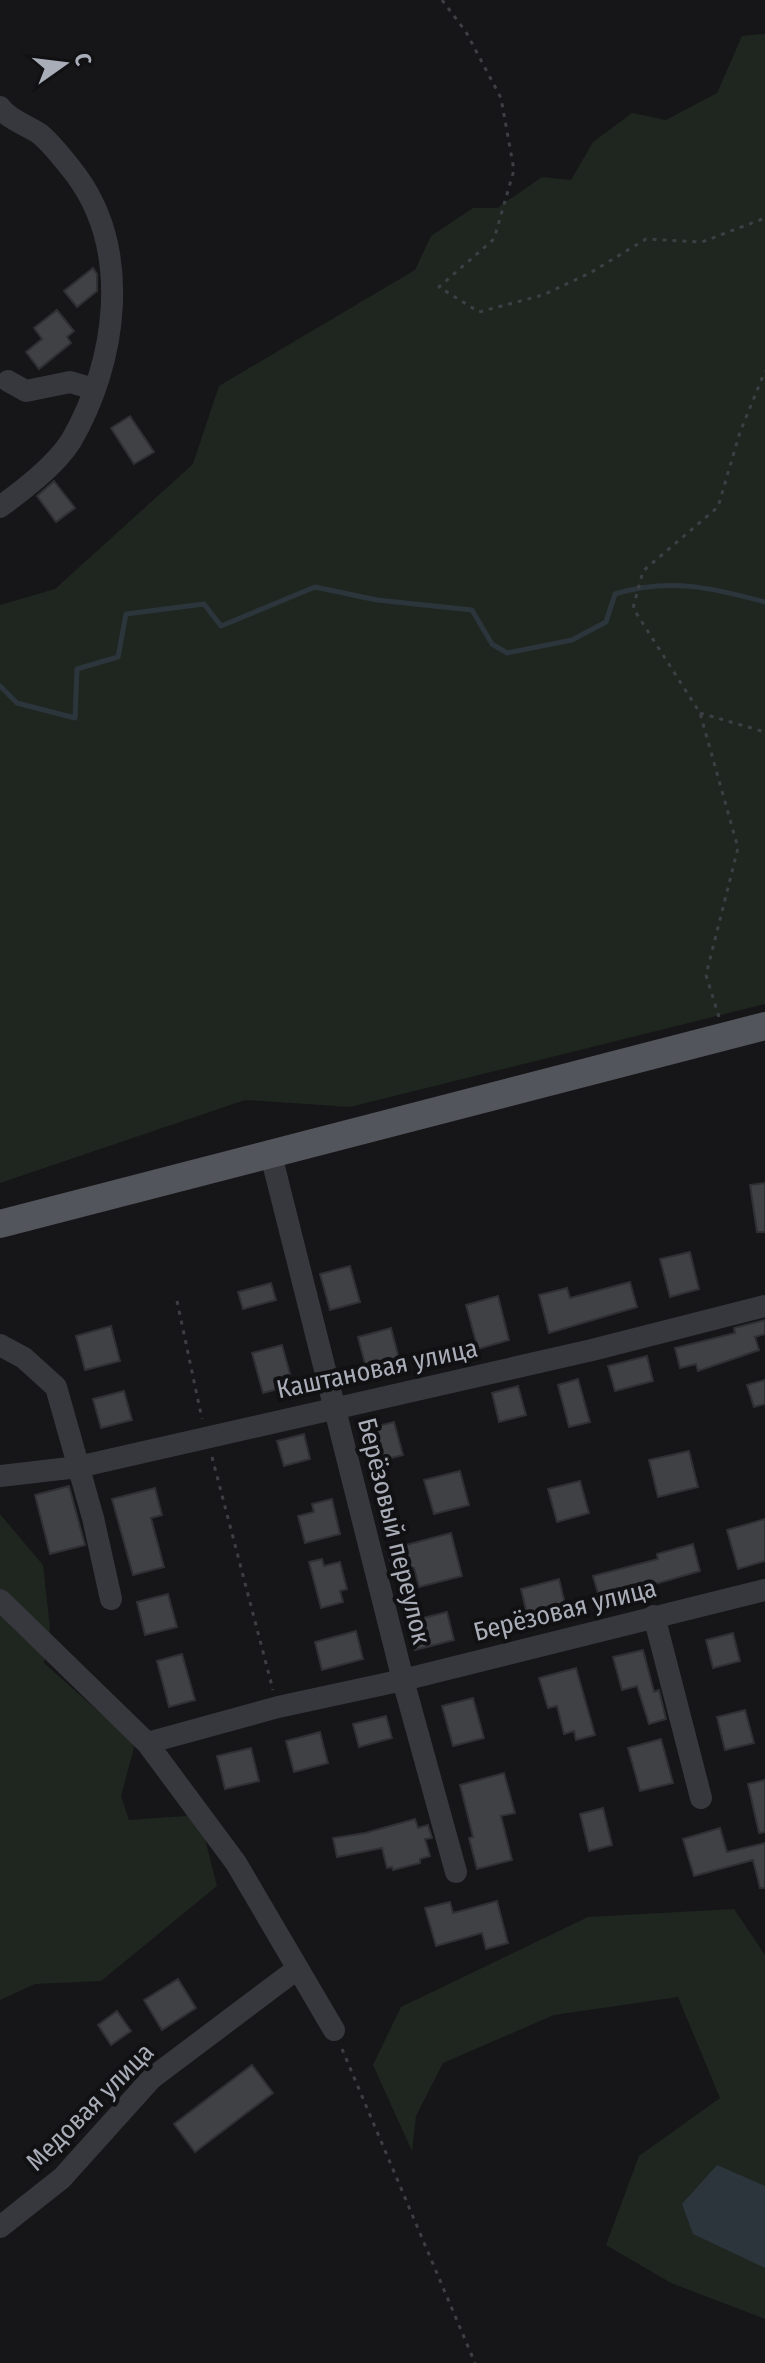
<svg xmlns="http://www.w3.org/2000/svg" width="765" height="2363" font-family="'Fira Sans Condensed',sans-serif">
  <style>
    .green { fill: #1e261f }
    .water { fill: #2c353c }
    .lines { fill: none; stroke-linecap: round; stroke-linejoin: round }
    .stream { stroke: #2c353c; stroke-width: 5 }
    .building { fill: #404145; stroke: #303034; stroke-width: 2 }
    .path { stroke: #3d3f44; stroke-width: 3; stroke-dasharray: 4 6; stroke-linecap: butt }
    .minor { stroke: #37383d; stroke-width: 22 }
    .major { stroke: #53555c; stroke-width: 28 }
    .labels { text-anchor: middle; dominant-baseline: central; stroke-width: 8; stroke-linejoin: round; paint-order: stroke }
    .street-label { font-size: 26px; fill: #a8adb8; stroke: #111113 }
  </style>
  <rect width="100%" height="100%" fill="#161618"/>
  <path class="green" d="M 765,34 L 765,1004 L 350,1107 L 245,1100 L 0,1183 L 0,605 L 55,589 L 193,464 L 219,386 L 415,270 L 431,236 L 473,208 L 497,208 L 542,177 L 571,180 L 593,142 L 632,113 L 666,120 L 717,93 L 742,36 Z
    M 0,1514 L 43,1565 L 50,1628 L 44,1663 L 135,1744 L 121,1796 L 129,1820 L 199,1815 L 217,1886 L 101,1981 L 35,1984 L 0,2000 Z
    M 734,1909 L 765,1955 L 765,2319 L 671,2283 L 606,2245 L 639,2156 L 720,2098 L 678,1997 L 554,2015 L 443,2063 L 416,2116 L 412,2151 L 373,2065 L 401,2007 L 588,1917 Z"/>
  <path class="water" d="M 717,2165 L 765,2186 L 765,2268 L 693,2234 L 682,2204 Z"/>
  <g class="lines">
    <path class="stream" d="M 0,686 L 17,703 L 75,718 L 77,669 L 118,657 L 126,614 L 204,604 L 221,626 L 315,587 L 377,600 L 472,610 L 492,644 L 507,653 L 572,640 L 606,622 L 615,594 C 669,577 713,588 765,602"/>
  </g>
  <path class="building" d="M 93,268 L 97,274 L 97,291 L 77,307 L 64,291 Z
    M 57,310 L 74,331 L 67,337 L 71,343 L 39,369 L 26,352 L 42,339 L 34,328 Z
    M 130,416 L 154,452 L 134,464 L 111,428 Z
    M 54,481 L 75,508 L 56,522 L 37,496 Z
    M 765,1183 L 765,1232 L 757,1232 L 750,1185 Z
    M 690,1252 L 699,1289 L 670,1297 L 660,1259 Z
    M 350,1266 L 360,1302 L 330,1310 L 320,1274 Z
    M 630,1282 L 637,1307 L 549,1333 L 539,1295 L 567,1288 L 570,1298 Z
    M 271,1283 L 276,1300 L 243,1309 L 238,1292 Z
    M 498,1296 L 509,1340 L 478,1349 L 466,1305 Z
    M 765,1320 L 765,1334 L 755,1337 L 759,1350 L 698,1371 L 696,1364 L 680,1368 L 675,1348 L 735,1333 L 734,1328 Z
    M 111,1326 L 120,1361 L 85,1370 L 76,1336 Z
    M 391,1328 L 402,1370 L 369,1379 L 358,1337 Z
    M 282,1345 L 293,1385 L 263,1393 L 252,1353 Z
    M 647,1356 L 653,1381 L 615,1391 L 608,1366 Z
    M 578,1379 L 590,1422 L 569,1427 L 558,1385 Z
    M 765,1380 L 765,1404 L 754,1407 L 747,1385 Z
    M 518,1386 L 526,1415 L 499,1422 L 492,1393 Z
    M 124,1391 L 132,1420 L 101,1428 L 93,1399 Z
    M 394,1422 L 403,1455 L 376,1462 L 367,1429 Z
    M 304,1434 L 310,1459 L 284,1466 L 277,1441 Z
    M 689,1451 L 698,1487 L 658,1497 L 649,1460 Z
    M 460,1471 L 469,1505 L 434,1514 L 424,1480 Z
    M 580,1481 L 589,1513 L 557,1522 L 548,1489 Z
    M 69,1486 L 85,1545 L 50,1554 L 35,1495 Z
    M 155,1488 L 162,1515 L 151,1518 L 164,1567 L 133,1575 L 112,1499 Z
    M 332,1499 L 340,1534 L 305,1543 L 298,1516 L 314,1512 L 312,1504 Z
    M 765,1519 L 765,1561 L 738,1569 L 727,1530 Z
    M 451,1533 L 462,1576 L 419,1587 L 414,1568 L 393,1573 L 387,1550 Z
    M 693,1544 L 700,1571 L 600,1600 L 593,1576 L 658,1559 L 657,1554 Z
    M 322,1559 L 324,1566 L 340,1562 L 347,1589 L 340,1591 L 343,1602 L 321,1608 L 309,1562 Z
    M 559,1579 L 566,1608 L 528,1618 L 521,1589 Z
    M 168,1594 L 177,1627 L 145,1635 L 137,1602 Z
    M 447,1612 L 454,1640 L 415,1650 L 407,1622 Z
    M 356,1631 L 363,1659 L 322,1670 L 315,1642 Z
    M 733,1633 L 740,1661 L 713,1668 L 706,1640 Z
    M 643,1650 L 654,1692 L 659,1690 L 666,1719 L 649,1724 L 637,1686 L 622,1690 L 613,1657 Z
    M 182,1654 L 195,1700 L 169,1707 L 157,1661 Z
    M 576,1668 L 595,1735 L 576,1740 L 574,1731 L 564,1734 L 557,1706 L 548,1708 L 539,1678 Z
    M 473,1698 L 484,1738 L 453,1746 L 442,1706 Z
    M 745,1710 L 754,1743 L 725,1750 L 717,1717 Z
    M 386,1716 L 392,1738 L 359,1747 L 353,1724 Z
    M 320,1732 L 328,1763 L 294,1772 L 286,1741 Z
    M 661,1739 L 673,1783 L 640,1791 L 628,1748 Z
    M 251,1748 L 259,1781 L 225,1789 L 217,1756 Z
    M 504,1773 L 515,1813 L 501,1816 L 512,1860 L 477,1869 L 469,1838 L 473,1837 L 460,1785 Z
    M 765,1780 L 765,1832 L 759,1833 L 748,1784 Z
    M 603,1808 L 612,1845 L 589,1851 L 580,1814 Z
    M 415,1819 L 418,1828 L 428,1825 L 432,1838 L 425,1839 L 430,1856 L 420,1859 L 420,1863 L 393,1870 L 392,1867 L 387,1868 L 382,1848 L 337,1857 L 333,1838 L 365,1833 Z
    M 720,1828 L 727,1852 L 765,1843 L 765,1888 L 760,1888 L 753,1860 L 694,1876 L 683,1839 Z
    M 497,1901 L 508,1943 L 486,1949 L 482,1933 L 436,1946 L 425,1908 L 450,1902 L 453,1913 Z
    M 178,1979 L 196,2008 L 162,2030 L 144,2000 Z
    M 117,2011 L 131,2031 L 111,2045 L 98,2025 Z
    M 252,2065 L 273,2093 L 195,2152 L 174,2124 Z"/>
  <g class="lines">
    <path class="path" d="M 442,0 L 466,32 L 501,98 L 514,170 L 494,239 L 439,287 L 479,312 L 543,295 L 590,273 L 646,239 L 702,242 L 765,218
      M 700,713 L 765,732
      M 719,1017 L 706,975 L 738,848 L 700,713 L 633,608 L 643,571 L 718,507 L 740,432 L 765,371
      M 177,1301 L 202,1419
      M 212,1457 L 273,1690
      M 342,2049 L 475,2363"/>
    <path class="minor" d="M 0,107 C 9,120 27,125 40,134 C 53,145 66,162 76,175 C 132,251 117,362 71,441 C 55,466 23,490 0,507
      M 8,381 L 26,391 L 70,382 L 94,389
      M 271,1155 L 403,1680 L 456,1872
      M 0,1345 L 24,1358 L 56,1387 L 93,1518 L 111,1599
      M 0,1476 L 78,1467 L 592,1350 L 765,1306
      M 0,1600 L 147,1743 L 236,1863 L 334,2030
      M 654,1616 L 701,1798
      M 147,1743 L 278,1707 L 403,1680 L 765,1590
      M 0,2227 L 62,2178 L 152,2078 L 297,1969"/>
    <path class="major" d="M 0,1224 L 765,1026"/>
  </g>
  <g class="labels">
    <g class="street-label">
      <text transform="translate(377 1369) rotate(-12)">Каштановая улица</text>
      <text transform="translate(394 1531) rotate(76)">Берёзовый переулок</text>
      <text transform="translate(565 1610) rotate(-14)">Берёзовая улица</text>
      <text transform="translate(90 2107) rotate(-45)">Медовая улица</text>
    </g>
  </g>
  <g transform="translate(64 64) rotate(76)" stroke="#111113" stroke-width="6" paint-order="stroke">
  <path d="M0-6L14 30L0 20L-14 30Z" fill="#a8adb8"/>
  <text y="-12" font-size="22" font-weight="bold" text-anchor="middle" fill="#a8adb8">С</text>
  </g>
</svg>
